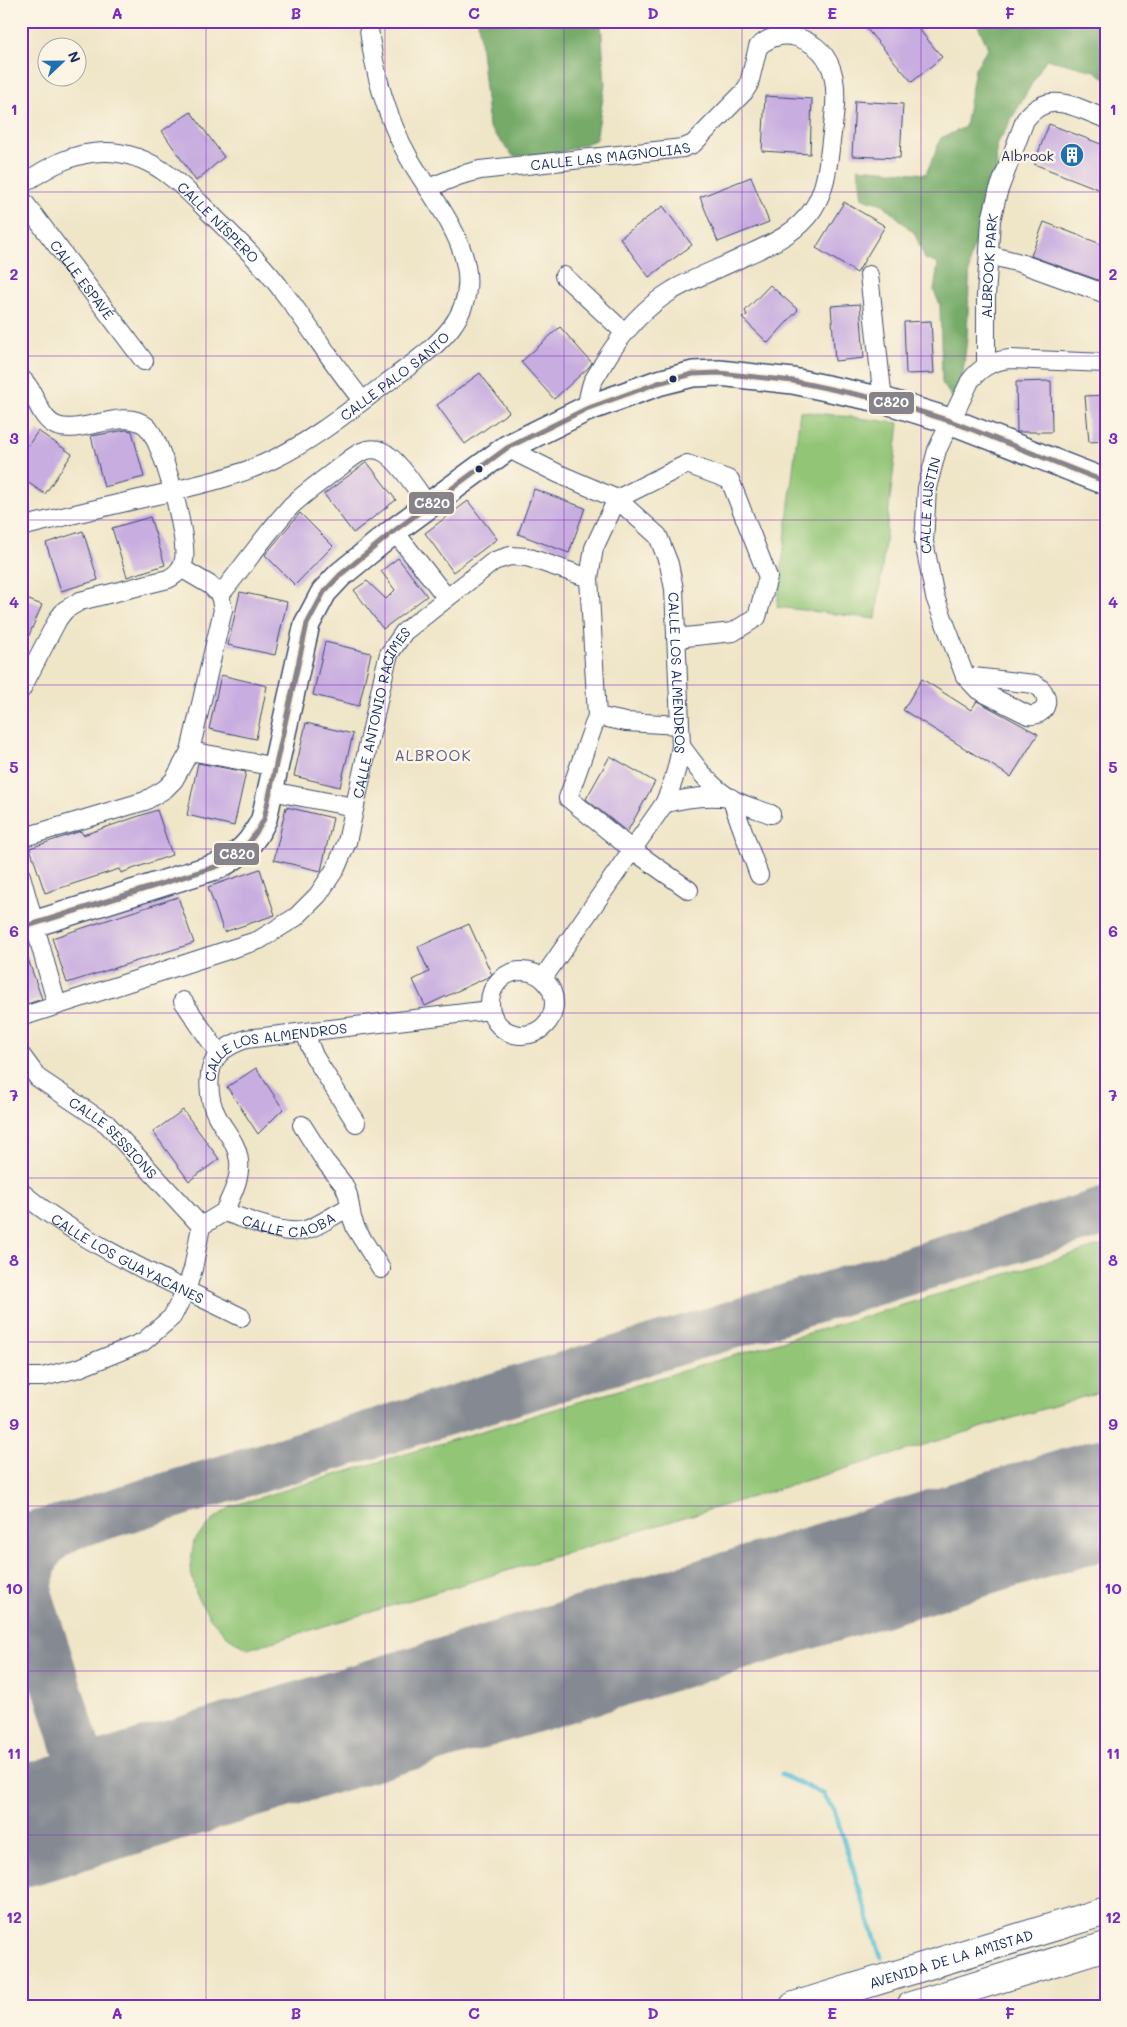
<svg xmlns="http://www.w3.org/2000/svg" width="1127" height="2027" font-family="Mali,sans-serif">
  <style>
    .green { fill: #92c576; stroke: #567a6a }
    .forest { fill: #75aa67; stroke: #486c62 }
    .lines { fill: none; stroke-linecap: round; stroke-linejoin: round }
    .stream { stroke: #58c0d4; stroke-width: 5 }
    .taxiway { stroke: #858a92; stroke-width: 48 }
    .runway { stroke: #858a92; stroke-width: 119 }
    .building { fill: #c8ade0 }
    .street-casing { stroke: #3b4a6e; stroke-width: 20 }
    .secondary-casing { stroke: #3b4a6e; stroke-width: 28 }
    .primary-casing { stroke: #3b4a6e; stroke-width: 30 }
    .street { stroke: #fff; stroke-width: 18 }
    .secondary { stroke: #fff; stroke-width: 25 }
    .primary { stroke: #fff; stroke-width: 28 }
    .bus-1-casing { stroke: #fcf5e5; stroke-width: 9 }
    .bus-1 { stroke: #87838a; stroke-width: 5 }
    .grid { fill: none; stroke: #7b2cbf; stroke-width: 1; stroke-opacity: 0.55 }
    .bus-dot { fill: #1b2f5e; stroke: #fcf5e5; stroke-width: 2 }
    .labels { text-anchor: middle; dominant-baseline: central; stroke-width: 5; stroke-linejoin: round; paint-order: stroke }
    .street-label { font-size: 14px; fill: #1b2f5e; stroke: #fcf5e5 }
    .poi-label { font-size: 14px; fill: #1b2f5e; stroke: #fcf5e5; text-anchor: end }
    .neighbourhood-label { font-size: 15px; letter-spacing: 1px; fill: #585b8c; stroke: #fcf5e5 }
    .line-badge { stroke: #fcf5e5; stroke-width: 2 }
    .badge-label { font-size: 14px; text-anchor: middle; font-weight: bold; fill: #fff }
    .neatline { fill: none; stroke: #7b2cbf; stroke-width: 2 }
    .grid-label { font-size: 16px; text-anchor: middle; font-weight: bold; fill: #7b2cbf }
  </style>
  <rect width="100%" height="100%" fill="#fcf5e5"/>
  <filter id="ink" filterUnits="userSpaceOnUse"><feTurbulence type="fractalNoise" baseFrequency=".02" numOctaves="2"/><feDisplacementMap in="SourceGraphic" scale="10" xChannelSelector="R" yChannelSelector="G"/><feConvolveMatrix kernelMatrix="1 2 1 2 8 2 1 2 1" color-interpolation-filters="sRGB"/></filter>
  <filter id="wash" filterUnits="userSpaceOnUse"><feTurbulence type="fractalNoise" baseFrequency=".0096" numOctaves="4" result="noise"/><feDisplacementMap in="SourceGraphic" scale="20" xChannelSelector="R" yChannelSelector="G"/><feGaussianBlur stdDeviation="1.12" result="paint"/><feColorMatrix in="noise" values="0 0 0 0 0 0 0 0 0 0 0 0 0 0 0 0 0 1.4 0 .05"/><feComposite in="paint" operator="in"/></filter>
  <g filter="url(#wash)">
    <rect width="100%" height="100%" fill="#efe5c7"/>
    <path class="green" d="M 800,411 L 899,423 L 876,619 L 777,607 Z
      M 1106,1244 L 1106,1390 L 248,1649 L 228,1637 L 211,1619 L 197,1597 L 190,1568 L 194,1541 L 215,1518 L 232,1506 Z"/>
    <path class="forest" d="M 478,21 L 601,21 L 605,85 L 596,140 L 553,155 L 513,156 L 489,127 Z
      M 976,21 L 1106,21 L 1106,79 L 1095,71 L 1046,59 L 996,146 L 997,175 L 970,258 L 967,338 L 959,407 L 942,383 L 940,305 L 934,291 L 938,264 L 925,259 L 915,234 L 883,204 L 862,198 L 858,168 L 926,174 L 941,138 L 965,127 L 975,69 L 988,48 Z"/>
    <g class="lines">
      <path class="stream" d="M 782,1775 L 823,1794 L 834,1810 L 881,1957"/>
      <path class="taxiway" d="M 70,1526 C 36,1544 32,1557 28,1593 L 94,1805
        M 21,1539 L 70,1526 L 1106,1211"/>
      <path class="runway" d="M 21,1827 L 1106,1498"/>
    </g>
    <g id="blocks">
      <path class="building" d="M 860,21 L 912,21 L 942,57 L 912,82 Z
        M 765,96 L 812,99 L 810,154 L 762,151 Z
        M 855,101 L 903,104 L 900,158 L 852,156 Z
        M 191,112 L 224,157 L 196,181 L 162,131 Z
        M 1049,124 L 1106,146 L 1106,192 L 1034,164 Z
        M 751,177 L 769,222 L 718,242 L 700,197 Z
        M 844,202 L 885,226 L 857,273 L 816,248 Z
        M 663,206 L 692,245 L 649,277 L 620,238 Z
        M 1044,222 L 1106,246 L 1106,283 L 1031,256 Z
        M 770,285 L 798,310 L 768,343 L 742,318 L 747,315 L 745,311 Z
        M 860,304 L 864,358 L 835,361 L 831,306 Z
        M 931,321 L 934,373 L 906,374 L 904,322 Z
        M 560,327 L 592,363 L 588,368 L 554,399 L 521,362 Z
        M 480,373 L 509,412 L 465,444 L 437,405 Z
        M 1051,381 L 1052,432 L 1017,432 L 1016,382 Z
        M 1106,395 L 1106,441 L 1089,442 L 1085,396 Z
        M 126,430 L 132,431 L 144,477 L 104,487 L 91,436 Z
        M 38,431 L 72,454 L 45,494 L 21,478 L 21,456 Z
        M 367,462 L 396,500 L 353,533 L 324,494 Z
        M 534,489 L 585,508 L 569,553 L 518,534 Z
        M 468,501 L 497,539 L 453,572 L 425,533 Z
        M 300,513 L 333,546 L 295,585 L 265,555 Z
        M 150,517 L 165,565 L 127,577 L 112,528 Z
        M 83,531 L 98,580 L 61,591 L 46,543 Z
        M 398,558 L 427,596 L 383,629 L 354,590 L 367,581 L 386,599 L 395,590 L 381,571 Z
        M 240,592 L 287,602 L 275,655 L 228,645 Z
        M 21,597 L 42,605 L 21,654 Z
        M 325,642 L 371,653 L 359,706 L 313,695 Z
        M 221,675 L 267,686 L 256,739 L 209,729 Z
        M 922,679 L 971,710 L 977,701 L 1038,734 L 1011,777 L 903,710 Z
        M 306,723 L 353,734 L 340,787 L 294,776 Z
        M 610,756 L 655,782 L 627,832 L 586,799 Z
        M 198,763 L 246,772 L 234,826 L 187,815 Z
        M 286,807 L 333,818 L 321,871 L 274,860 Z
        M 157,810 L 172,855 L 121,873 L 119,869 L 45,893 L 30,848 L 81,831 L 83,835 Z
        M 260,869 L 275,915 L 224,932 L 208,887 Z
        M 178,897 L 194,943 L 67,983 L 52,938 Z
        M 469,924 L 492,975 L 425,1006 L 413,980 L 429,972 L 418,947 Z
        M 23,945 L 42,999 L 21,1006 L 21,946 Z
        M 256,1068 L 283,1109 L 258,1134 L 227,1087 Z
        M 183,1110 L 219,1159 L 189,1181 L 153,1132 Z"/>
    </g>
  </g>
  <g filter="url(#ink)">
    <use href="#blocks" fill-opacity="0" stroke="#3b4a6e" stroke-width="1"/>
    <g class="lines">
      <g class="street-casing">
        <g id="street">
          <path id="s1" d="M 21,185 C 48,167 74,151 108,152 C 154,154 182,185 212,215 C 237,240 263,264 284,293 C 311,328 334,366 362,400"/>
          <path id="s2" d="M 428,188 L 461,175 L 480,170 L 683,148 L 693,144 L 744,92 L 749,84 L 758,47 C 769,37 782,33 796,37 C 846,52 836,102 831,141 C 828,165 826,189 813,209 C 796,234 771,244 745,256 C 721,268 696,277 673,290 C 643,308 621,334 603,364 C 600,370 595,377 592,383 C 589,392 588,401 586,409"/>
          <path id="s3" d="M 21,198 L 144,361"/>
          <path d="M 989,255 L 1020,263 L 1106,294"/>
          <path d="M 869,275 L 883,400"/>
          <path d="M 564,276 L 624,332"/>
          <path id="s4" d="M 986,365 L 986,297 L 991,220 L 998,192 L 1025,120 C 1048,88 1077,108 1106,119"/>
          <path d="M 21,378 C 36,390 38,419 57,426 C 82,435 124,407 146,426 C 163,440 188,538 184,560 C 182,569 176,575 168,579 L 80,601 L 65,610 L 58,619 L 21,690"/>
          <path id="s5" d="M 507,448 L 559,474 L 617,499 L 658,536 L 669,564 L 674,589 L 681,746 C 678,767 673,785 664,804 L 543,978"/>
          <path id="s6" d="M 21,527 C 66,516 112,505 157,495 C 197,485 237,477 274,459 C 319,437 356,405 396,376 C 433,348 476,320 466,266 C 459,228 428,191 409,158 C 385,115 373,69 368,21"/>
          <path d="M 394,531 L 447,598"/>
          <path d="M 181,568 L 210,585 L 220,595"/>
          <path d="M 676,638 L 733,632 L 757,617 L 768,577 L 730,480 L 687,464 L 617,499 L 594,548 L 589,578 L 597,716 L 568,798 L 631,849 L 689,890"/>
          <path id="s7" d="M 965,676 L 1034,684 C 1053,693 1049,717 1028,715 L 978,690 L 965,676 L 935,597 L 924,542 L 927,488 L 937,450 L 970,381 C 981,367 992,361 1010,359 L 1106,363"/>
          <path d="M 597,716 L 626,722 L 680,725"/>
          <path d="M 681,746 C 695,765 709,786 730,798 C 742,805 757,809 771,814"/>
          <path d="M 190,751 L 276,767"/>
          <path d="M 271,791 L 354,807"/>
          <path d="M 731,798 L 759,875"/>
          <path d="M 664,804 C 687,797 706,795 730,798"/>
          <path d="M 21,838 L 145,801 L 165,789 L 174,780 L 190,751 L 223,610 L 220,595 C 245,565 266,533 292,505 C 306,492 322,481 337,469 C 350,460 364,444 381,451 C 397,457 417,490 428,505"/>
          <path d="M 21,876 L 57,1005"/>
          <circle cx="522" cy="1003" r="32"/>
          <path d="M 183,1001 L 219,1054"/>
          <path id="s8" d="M 21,1017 L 259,940 L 296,917 L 318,895 L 336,868 L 347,842 L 385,669 L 389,654 L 404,632 L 494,561 L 510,556 L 527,557 L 589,578"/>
          <path d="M 305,1033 L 314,1056 L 356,1123"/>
          <path id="s9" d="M 21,1055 L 38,1078 L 107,1124 L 201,1226"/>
          <path d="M 302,1125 L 324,1160 L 344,1185 L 348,1195 L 352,1218 L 356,1229 L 381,1269"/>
          <path id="s10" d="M 21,1192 C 86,1246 166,1280 241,1317"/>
          <path id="s11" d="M 224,1212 C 246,1219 284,1236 305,1230 C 318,1227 336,1213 350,1207"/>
          <path id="s12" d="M 21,1377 L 42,1377 L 79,1368 L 143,1342 L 172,1317 L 186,1290 L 193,1269 L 201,1226 L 224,1212 C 231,1196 241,1179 239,1161 C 237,1142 225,1132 217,1116 C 208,1100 205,1069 219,1054 C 226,1047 237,1042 246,1039 L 490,1010"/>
        </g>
      </g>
      <g class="secondary-casing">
        <path id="secondary" d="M 21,928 L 218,866 C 241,855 254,841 264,819 L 307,624 L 324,592 L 340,575 L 394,531 L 507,448 L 586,409 L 658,383 L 693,374 L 719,373 L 793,381 L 883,400 L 950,421 L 1106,482"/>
      </g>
      <g class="primary-casing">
        <g id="primary">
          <path id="s13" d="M 794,2006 L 1106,1911"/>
          <path d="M 911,2006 L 1106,1946"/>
        </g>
      </g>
      <use href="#street" class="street"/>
      <use href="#secondary" class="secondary"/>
      <use href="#primary" class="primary"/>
      <g class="bus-1-casing">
        <path id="bus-1" d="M 21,928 L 218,866 C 239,855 253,841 264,819 L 307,624 L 324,592 L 340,575 L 394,531 L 507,448 L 586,409 L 658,383 L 693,374 L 719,373 L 793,381 L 883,400 L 950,421 L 1106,482"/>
      </g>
      <use href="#bus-1" class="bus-1"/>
    </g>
  </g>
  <path class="grid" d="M 206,21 L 206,2006M 385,21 L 385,2006M 564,21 L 564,2006M 742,21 L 742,2006M 921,21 L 921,2006M 21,192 L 1106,192M 21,356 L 1106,356M 21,520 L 1106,520M 21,685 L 1106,685M 21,849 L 1106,849M 21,1013 L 1106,1013M 21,1178 L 1106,1178M 21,1342 L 1106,1342M 21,1506 L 1106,1506M 21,1671 L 1106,1671M 21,1835 L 1106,1835"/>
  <defs>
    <g id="building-disc" transform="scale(1.25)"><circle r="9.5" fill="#1f6fb2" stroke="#fcf5e5"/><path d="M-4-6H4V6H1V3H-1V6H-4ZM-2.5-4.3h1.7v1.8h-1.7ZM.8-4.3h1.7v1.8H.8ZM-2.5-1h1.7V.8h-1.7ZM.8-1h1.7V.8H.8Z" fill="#fff"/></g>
  </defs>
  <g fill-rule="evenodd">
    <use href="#building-disc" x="1072" y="155"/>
  </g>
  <g class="bus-dot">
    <circle cx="673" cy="379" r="4.5"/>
    <circle cx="479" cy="469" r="4.5"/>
  </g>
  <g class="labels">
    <g class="street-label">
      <text stroke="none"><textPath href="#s2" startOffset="186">CALLE LAS MAGNOLIAS</textPath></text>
      <text stroke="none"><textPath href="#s1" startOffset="229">CALLE NÍSPERO</textPath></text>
      <text stroke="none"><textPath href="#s4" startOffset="99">ALBROOK PARK</textPath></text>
      <text stroke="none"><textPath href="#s3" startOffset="102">CALLE ESPAVÉ</textPath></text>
      <text stroke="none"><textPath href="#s6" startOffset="409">CALLE PALO SANTO</textPath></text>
      <text stroke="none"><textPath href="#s7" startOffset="370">CALLE AUSTIN</textPath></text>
      <text stroke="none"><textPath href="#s5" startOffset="316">CALLE LOS ALMENDROS</textPath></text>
      <text stroke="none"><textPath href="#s8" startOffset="520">CALLE ANTONIO RACIMES</textPath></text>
      <text stroke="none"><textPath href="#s12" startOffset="511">CALLE LOS ALMENDROS</textPath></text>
      <text stroke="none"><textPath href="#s9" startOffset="125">CALLE SESSIONS</textPath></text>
      <text stroke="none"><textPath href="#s11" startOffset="68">CALLE CAOBA</textPath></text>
      <text stroke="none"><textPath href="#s10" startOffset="126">CALLE LOS GUAYACANES</textPath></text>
      <text stroke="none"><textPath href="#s13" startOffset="164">AVENIDA DE LA AMISTAD</textPath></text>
    </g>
    <g class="poi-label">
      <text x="1054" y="155">Albrook</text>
    </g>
    <g class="neighbourhood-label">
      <text x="433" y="755">ALBROOK</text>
    </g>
  </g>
  <g class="line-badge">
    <rect x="868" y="391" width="47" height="24" rx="5" fill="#87838a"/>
    <rect x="408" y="491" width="47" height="24" rx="5" fill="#87838a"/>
    <rect x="213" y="842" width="47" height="24" rx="5" fill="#87838a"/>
  </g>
  <g class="badge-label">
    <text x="891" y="407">C820</text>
    <text x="432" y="508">C820</text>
    <text x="237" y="859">C820</text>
  </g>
  <rect width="1127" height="2027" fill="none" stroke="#fcf5e5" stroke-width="55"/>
  <g transform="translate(62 62) rotate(68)"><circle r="24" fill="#fcf5e5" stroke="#a2a6af"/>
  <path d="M0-4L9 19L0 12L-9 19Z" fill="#1f6fb2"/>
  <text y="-8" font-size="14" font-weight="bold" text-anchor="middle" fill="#1b2f5e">N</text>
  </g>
  <rect x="28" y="28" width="1072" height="1972" class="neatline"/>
  <g class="grid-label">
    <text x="117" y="19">A</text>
    <text x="296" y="19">B</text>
    <text x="474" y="19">C</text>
    <text x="653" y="19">D</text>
    <text x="832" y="19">E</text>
    <text x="1010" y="19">F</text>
    <text x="14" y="115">1</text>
    <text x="1113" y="115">1</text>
    <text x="14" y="280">2</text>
    <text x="1113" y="280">2</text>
    <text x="14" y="444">3</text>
    <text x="1113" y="444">3</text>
    <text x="14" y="608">4</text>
    <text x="1113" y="608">4</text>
    <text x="14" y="773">5</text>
    <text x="1113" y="773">5</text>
    <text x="14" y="937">6</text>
    <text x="1113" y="937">6</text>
    <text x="14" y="1101">7</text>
    <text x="1113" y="1101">7</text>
    <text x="14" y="1266">8</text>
    <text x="1113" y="1266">8</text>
    <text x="14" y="1430">9</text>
    <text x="1113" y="1430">9</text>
    <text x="14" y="1594">10</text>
    <text x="1113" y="1594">10</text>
    <text x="14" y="1759">11</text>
    <text x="1113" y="1759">11</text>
    <text x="14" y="1923">12</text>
    <text x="1113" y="1923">12</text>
    <text x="117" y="2019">A</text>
    <text x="296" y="2019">B</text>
    <text x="474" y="2019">C</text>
    <text x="653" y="2019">D</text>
    <text x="832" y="2019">E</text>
    <text x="1010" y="2019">F</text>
  </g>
</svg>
